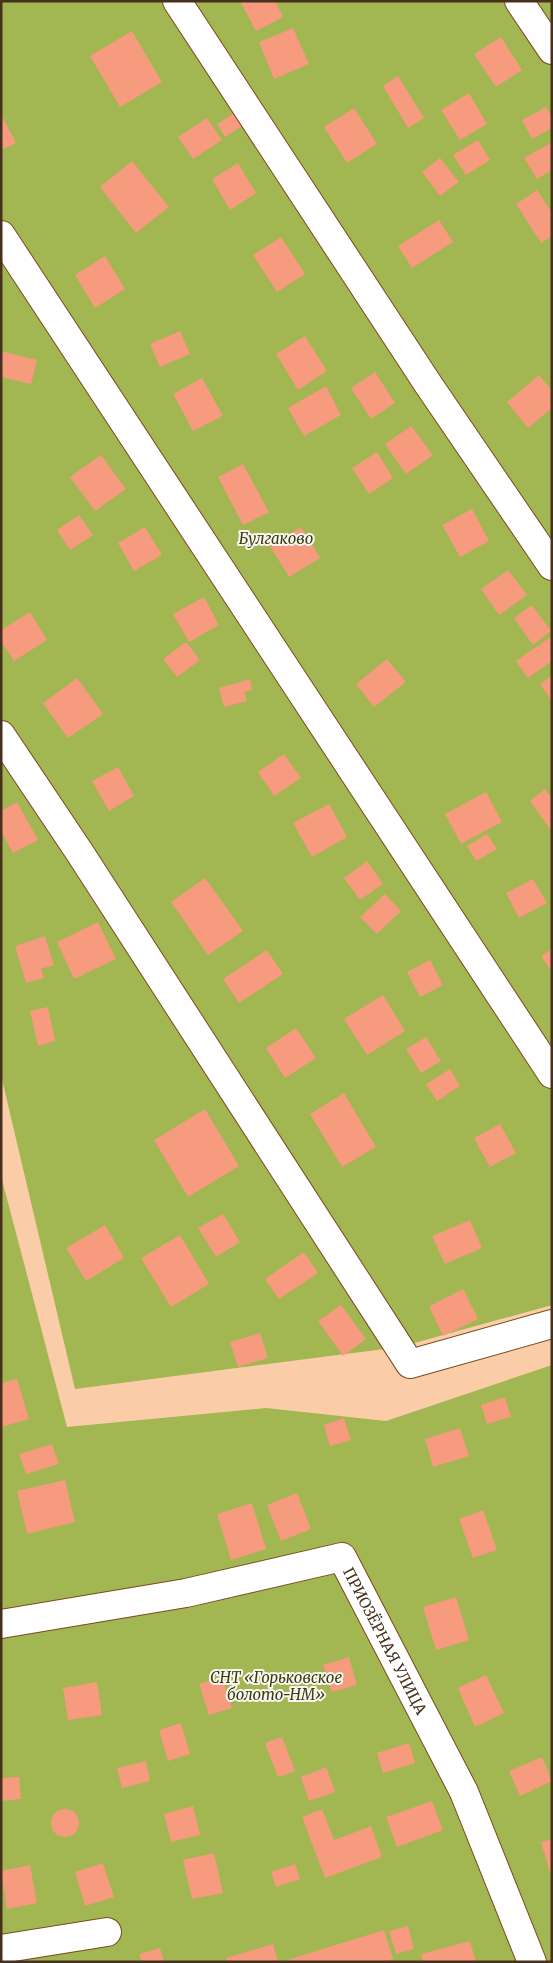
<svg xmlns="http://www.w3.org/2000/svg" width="553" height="1963" font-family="Merriweather,serif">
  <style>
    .green { fill: #a2b651 }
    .building { fill: #f69b7d }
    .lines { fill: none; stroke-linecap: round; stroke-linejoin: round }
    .minor-casing { stroke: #7b4a1e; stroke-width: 30 }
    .minor { stroke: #fff; stroke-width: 28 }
    .labels { text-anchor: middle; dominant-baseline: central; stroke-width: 4; stroke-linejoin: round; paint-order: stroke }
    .park-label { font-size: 15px; font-style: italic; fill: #353e0c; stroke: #fcf6f2 }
    .street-label { font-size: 15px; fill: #47301e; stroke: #fcf6f2 }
  </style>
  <rect width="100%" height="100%" fill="#fbcca8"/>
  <path class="green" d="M 1,1 L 552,1 L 552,1305 L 400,1347 L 75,1389 L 1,1075 Z
    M 1,1176 L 67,1427 L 266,1408 L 386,1421 L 552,1365 L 552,1962 L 1,1962 Z"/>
  <path class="building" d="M 240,1 L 275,1 L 283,17 L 256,31 Z
    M 293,28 L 309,64 L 274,79 L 259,42 Z
    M 132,31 L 162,82 L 120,107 L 90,56 Z
    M 501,37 L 522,70 L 496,87 L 474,54 Z
    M 398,76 L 424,118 L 408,128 L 383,86 Z
    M 469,93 L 487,124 L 460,140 L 441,110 Z
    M 546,107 L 552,117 L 552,128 L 532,139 L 522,120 Z
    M 242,108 L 250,121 L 225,137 L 217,124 Z
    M 354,108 L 377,144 L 347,163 L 324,127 Z
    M 1,114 L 16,143 L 1,150 Z
    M 207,118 L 222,140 L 193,159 L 178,137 Z
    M 478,140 L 490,160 L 466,175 L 453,155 Z
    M 552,142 L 552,170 L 537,179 L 524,158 Z
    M 440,158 L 459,182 L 440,196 L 422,172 Z
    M 132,161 L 169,207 L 136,233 L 100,187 Z
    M 238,163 L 256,193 L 230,210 L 212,179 Z
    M 537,190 L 552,213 L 552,236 L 541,243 L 516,204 Z
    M 439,220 L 453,242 L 412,268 L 398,246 Z
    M 281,237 L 305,274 L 277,292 L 253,255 Z
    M 105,256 L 125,289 L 95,308 L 75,275 Z
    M 180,331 L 190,354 L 160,367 L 150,344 Z
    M 305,336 L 327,371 L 298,390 L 276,354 Z
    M 1,351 L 37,360 L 31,384 L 1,377 Z
    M 375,372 L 395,403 L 371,419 L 351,388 Z
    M 539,375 L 552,391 L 552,408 L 528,428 L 507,402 Z
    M 202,378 L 223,416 L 193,431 L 173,394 Z
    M 326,386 L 341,415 L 304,436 L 288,408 Z
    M 411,426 L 433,455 L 406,474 L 385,444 Z
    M 377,452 L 393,478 L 369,494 L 352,468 Z
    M 101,455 L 126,489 L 95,511 L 70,477 Z
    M 243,464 L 269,512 L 243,525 L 218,477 Z
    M 472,509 L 489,541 L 460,557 L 442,525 Z
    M 79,515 L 93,535 L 70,550 L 57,530 Z
    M 145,527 L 162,555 L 134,571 L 118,543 Z
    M 301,527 L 320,558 L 289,577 L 270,546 Z
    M 508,570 L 527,595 L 499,615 L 481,589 Z
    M 204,597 L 219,625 L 189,642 L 173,614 Z
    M 532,605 L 551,631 L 533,645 L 514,618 Z
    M 30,612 L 47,640 L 14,661 L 1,641 L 1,630 Z
    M 552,636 L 552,661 L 528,678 L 516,661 Z
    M 186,642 L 200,660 L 177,677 L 163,659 Z
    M 387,659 L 406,682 L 374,707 L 356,684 Z
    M 552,676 L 552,702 L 540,684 Z
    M 77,678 L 103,714 L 68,738 L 43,703 Z
    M 250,679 L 252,690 L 244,692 L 247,701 L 224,707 L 219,688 Z
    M 284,754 L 301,778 L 274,796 L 258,772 Z
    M 118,767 L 134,796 L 109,811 L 92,781 Z
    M 545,789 L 552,798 L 552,827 L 550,829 L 530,801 Z
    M 486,792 L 502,822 L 461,844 L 445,814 Z
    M 17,802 L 38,840 L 13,853 L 1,831 L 1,811 Z
    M 329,804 L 347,837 L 312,857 L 293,823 Z
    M 487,834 L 497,849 L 476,861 L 467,846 Z
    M 367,861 L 383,884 L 360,900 L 344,878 Z
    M 205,878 L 243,931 L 208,955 L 171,902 Z
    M 533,879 L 547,903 L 519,918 L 506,893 Z
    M 385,894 L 401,911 L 377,934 L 360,917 Z
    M 98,922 L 116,959 L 74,979 L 57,942 Z
    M 45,936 L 54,965 L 41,969 L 44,978 L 26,983 L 15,946 Z
    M 552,949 L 552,972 L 541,956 Z
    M 267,950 L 283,974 L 239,1003 L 223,979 Z
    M 430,960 L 443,985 L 420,997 L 407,972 Z
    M 383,995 L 405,1031 L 367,1055 L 344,1019 Z
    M 48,1007 L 55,1041 L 38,1046 L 30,1011 Z
    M 296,1028 L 316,1058 L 285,1078 L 266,1048 Z
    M 426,1037 L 441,1061 L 421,1073 L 406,1049 Z
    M 450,1069 L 460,1086 L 437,1101 L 426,1084 Z
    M 344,1093 L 376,1147 L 342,1167 L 310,1114 Z
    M 205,1109 L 239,1166 L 188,1197 L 154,1140 Z
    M 500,1124 L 516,1153 L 490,1167 L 474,1138 Z
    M 223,1214 L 240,1242 L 216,1257 L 198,1228 Z
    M 470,1220 L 482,1248 L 445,1264 L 432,1236 Z
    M 105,1225 L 124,1258 L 86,1281 L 66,1248 Z
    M 180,1235 L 209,1284 L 171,1307 L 141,1258 Z
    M 304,1252 L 318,1273 L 279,1299 L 265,1279 Z
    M 463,1289 L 478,1319 L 443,1336 L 429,1306 Z
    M 341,1305 L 366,1339 L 343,1356 L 318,1321 Z
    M 260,1333 L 268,1358 L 238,1367 L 230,1342 Z
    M 17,1379 L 29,1419 L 1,1427 L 1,1383 Z
    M 505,1397 L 511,1417 L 487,1424 L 481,1405 Z
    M 344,1418 L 351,1440 L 330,1446 L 324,1425 Z
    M 460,1428 L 469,1456 L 433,1467 L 425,1439 Z
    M 52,1444 L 59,1464 L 26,1474 L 19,1454 Z
    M 65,1480 L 75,1522 L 27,1534 L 17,1491 Z
    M 297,1493 L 311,1529 L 281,1541 L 267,1505 Z
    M 252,1503 L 266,1549 L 231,1560 L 217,1514 Z
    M 483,1510 L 497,1550 L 473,1558 L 459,1519 Z
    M 456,1597 L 469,1640 L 436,1650 L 423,1607 Z
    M 349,1657 L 357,1685 L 332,1692 L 323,1665 Z
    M 486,1675 L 504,1713 L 475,1727 L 458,1688 Z
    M 222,1677 L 232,1708 L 209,1715 L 199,1684 Z
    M 97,1682 L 102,1715 L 68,1720 L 63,1688 Z
    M 181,1723 L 190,1754 L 168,1761 L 159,1730 Z
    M 282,1737 L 295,1771 L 278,1777 L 265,1743 Z
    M 409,1743 L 415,1763 L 383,1773 L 377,1753 Z
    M 542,1757 L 552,1781 L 520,1796 L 509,1771 Z
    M 146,1761 L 150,1781 L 122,1788 L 117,1768 Z
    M 326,1767 L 335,1792 L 309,1801 L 301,1777 Z
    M 19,1777 L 21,1799 L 1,1801 L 1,1778 Z
    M 432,1801 L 443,1830 L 397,1847 L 386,1817 Z
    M 193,1806 L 200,1835 L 171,1842 L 164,1814 Z
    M51 1823a14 14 0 1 1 28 0a14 14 0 1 1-28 0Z
    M 322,1809 L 334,1840 L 371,1826 L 382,1857 L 325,1878 L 302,1817 Z
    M 552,1839 L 552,1876 L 551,1876 L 541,1842 Z
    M 214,1853 L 223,1893 L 192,1899 L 183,1860 Z
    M 103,1863 L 114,1897 L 85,1906 L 75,1872 Z
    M 295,1864 L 300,1879 L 276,1887 L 271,1872 Z
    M 30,1865 L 37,1903 L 7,1909 L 1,1871 Z
    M 408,1926 L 414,1949 L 396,1954 L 389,1931 Z
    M 384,1930 L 393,1959 L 384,1962 L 281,1962 Z
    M 470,1941 L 476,1962 L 423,1962 L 421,1954 Z
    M 273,1944 L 278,1962 L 228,1962 L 226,1958 Z
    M 160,1948 L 164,1962 L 142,1962 L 139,1954 Z"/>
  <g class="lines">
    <g class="minor-casing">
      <g id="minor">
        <path d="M 177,1 L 428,384 L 552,566"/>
        <path d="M 519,1 L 552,50"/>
        <path d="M 1,235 L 552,1074"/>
        <path d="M 1,735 L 80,853 L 410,1364 L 552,1324"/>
        <path id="s1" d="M 1,1624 L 186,1593 L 342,1557 L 464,1792 L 532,1962"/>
        <path d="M 1,1949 L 107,1932"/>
      </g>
    </g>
    <use href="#minor" class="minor"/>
  </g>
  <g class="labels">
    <g class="park-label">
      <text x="276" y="538">Булгаково</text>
      <text x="276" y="1677">СНТ «Горьковское<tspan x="276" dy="17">болото-НМ»</tspan></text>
    </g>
    <g class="street-label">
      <text stroke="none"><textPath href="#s1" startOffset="442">ПРИОЗЁРНАЯ УЛИЦА</textPath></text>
    </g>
  </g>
  <rect width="553" height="1963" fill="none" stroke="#47301e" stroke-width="5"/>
</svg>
